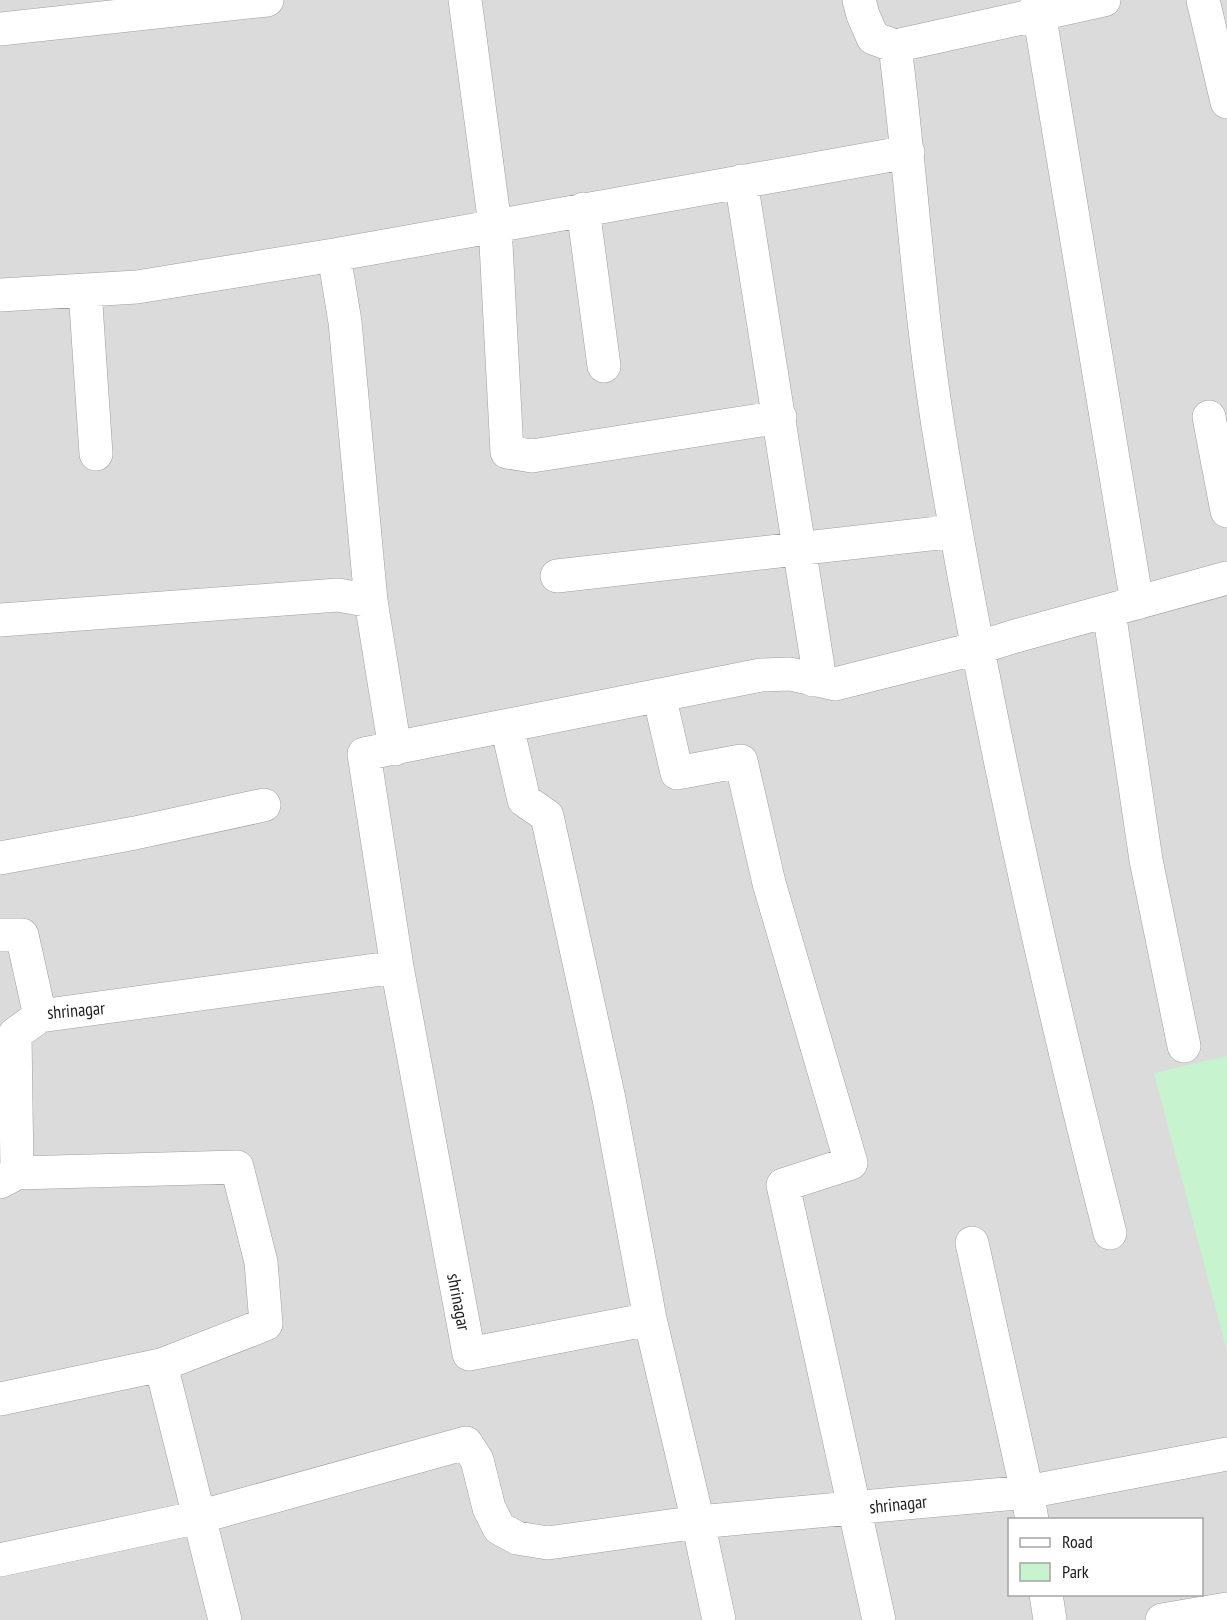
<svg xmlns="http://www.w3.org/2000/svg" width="1227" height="1620" font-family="'PT Sans Narrow',sans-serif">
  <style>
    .residential { fill: #dcdbdb; fill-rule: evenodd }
    .park { fill: #c7f3cf }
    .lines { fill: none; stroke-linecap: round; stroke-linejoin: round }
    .minor-casing { stroke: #9f9f9f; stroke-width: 34 }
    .minor { stroke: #fff; stroke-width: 33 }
    .labels { text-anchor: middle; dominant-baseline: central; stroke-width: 4.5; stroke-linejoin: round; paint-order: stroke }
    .street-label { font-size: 18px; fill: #1e1e1e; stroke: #fff }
  </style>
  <rect width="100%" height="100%" fill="#edece5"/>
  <path class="residential" d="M 0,0 L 1227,0 L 1227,1620 L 0,1620 ZM 1010,1520 L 1202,1520 L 1202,1594 L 1010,1594 Z"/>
  <path class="park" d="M 1227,1056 L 1227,1351 L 1154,1073 Z"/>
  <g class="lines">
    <g class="minor-casing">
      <path id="minor" d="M 465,0 L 495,225 L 507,452 L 532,456 L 780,417
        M 859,0 L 863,15 L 873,38 L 895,46 L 1104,0
        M 1037,0 L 1137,603
        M 1203,0 L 1227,102
        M 0,29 L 267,0
        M 895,46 C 912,180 919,316 942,450 C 986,713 1044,975 1110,1233
        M 741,181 L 818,667 L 813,680
        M 583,209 L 604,366
        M 334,255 L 345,322 L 371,601 L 395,749
        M 85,290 L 96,454
        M 0,295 L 137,287 L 334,255 L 908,152
        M 1209,417 L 1227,511
        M 557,576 L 956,531
        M 1109,611 L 1146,860 L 1184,1046
        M 0,620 L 338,595 L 371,601
        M 659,695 L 677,773 L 741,761 L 769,883 L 851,1163 L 783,1185 L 879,1620
        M 507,726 L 524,800 L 547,816 L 609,1099 L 650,1319
        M 0,858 L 135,833 L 264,805
        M 0,935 L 22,935 L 40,1016 L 397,967 L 469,1354 L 650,1319 L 698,1522 L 1027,1492 L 1032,1520
        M 397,967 L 364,754 L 761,675 L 790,674 L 835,684 L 978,648 L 1012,637 L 1227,578
        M 17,1173 L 15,1034 L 40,1016
        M 0,1182 L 17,1173 L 237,1167 L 261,1262 L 266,1324 L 161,1365 L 0,1399
        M 972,1243 L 1027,1492 L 1227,1454
        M 161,1365 L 225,1620
        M 0,1560 L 199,1517 L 466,1443 L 477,1460 L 489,1508 L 499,1528 L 517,1538 L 548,1543 L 698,1522 L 719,1620
        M 1046,1594 L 1050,1620
        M 1162,1620 L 1227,1609"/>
    </g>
    <use href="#minor" class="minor"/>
  </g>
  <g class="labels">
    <g class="street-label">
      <text transform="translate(76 1010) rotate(-5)">shrinagar</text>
      <text transform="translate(459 1302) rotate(79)">shrinagar</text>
      <text transform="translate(898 1504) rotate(-6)">shrinagar</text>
    </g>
  </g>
  <rect x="1008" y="1518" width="195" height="78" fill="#ffffff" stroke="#a5a5a5" stroke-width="1.5"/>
  <rect x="1020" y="1538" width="30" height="9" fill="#ffffff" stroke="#a5a5a5" stroke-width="1.5"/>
  <text x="1062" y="1548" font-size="18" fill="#1e1e1e">Road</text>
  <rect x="1020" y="1563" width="30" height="18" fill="#c7f3cf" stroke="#a5a5a5" stroke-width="1.5"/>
  <text x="1062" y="1578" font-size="18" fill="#1e1e1e">Park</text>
</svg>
